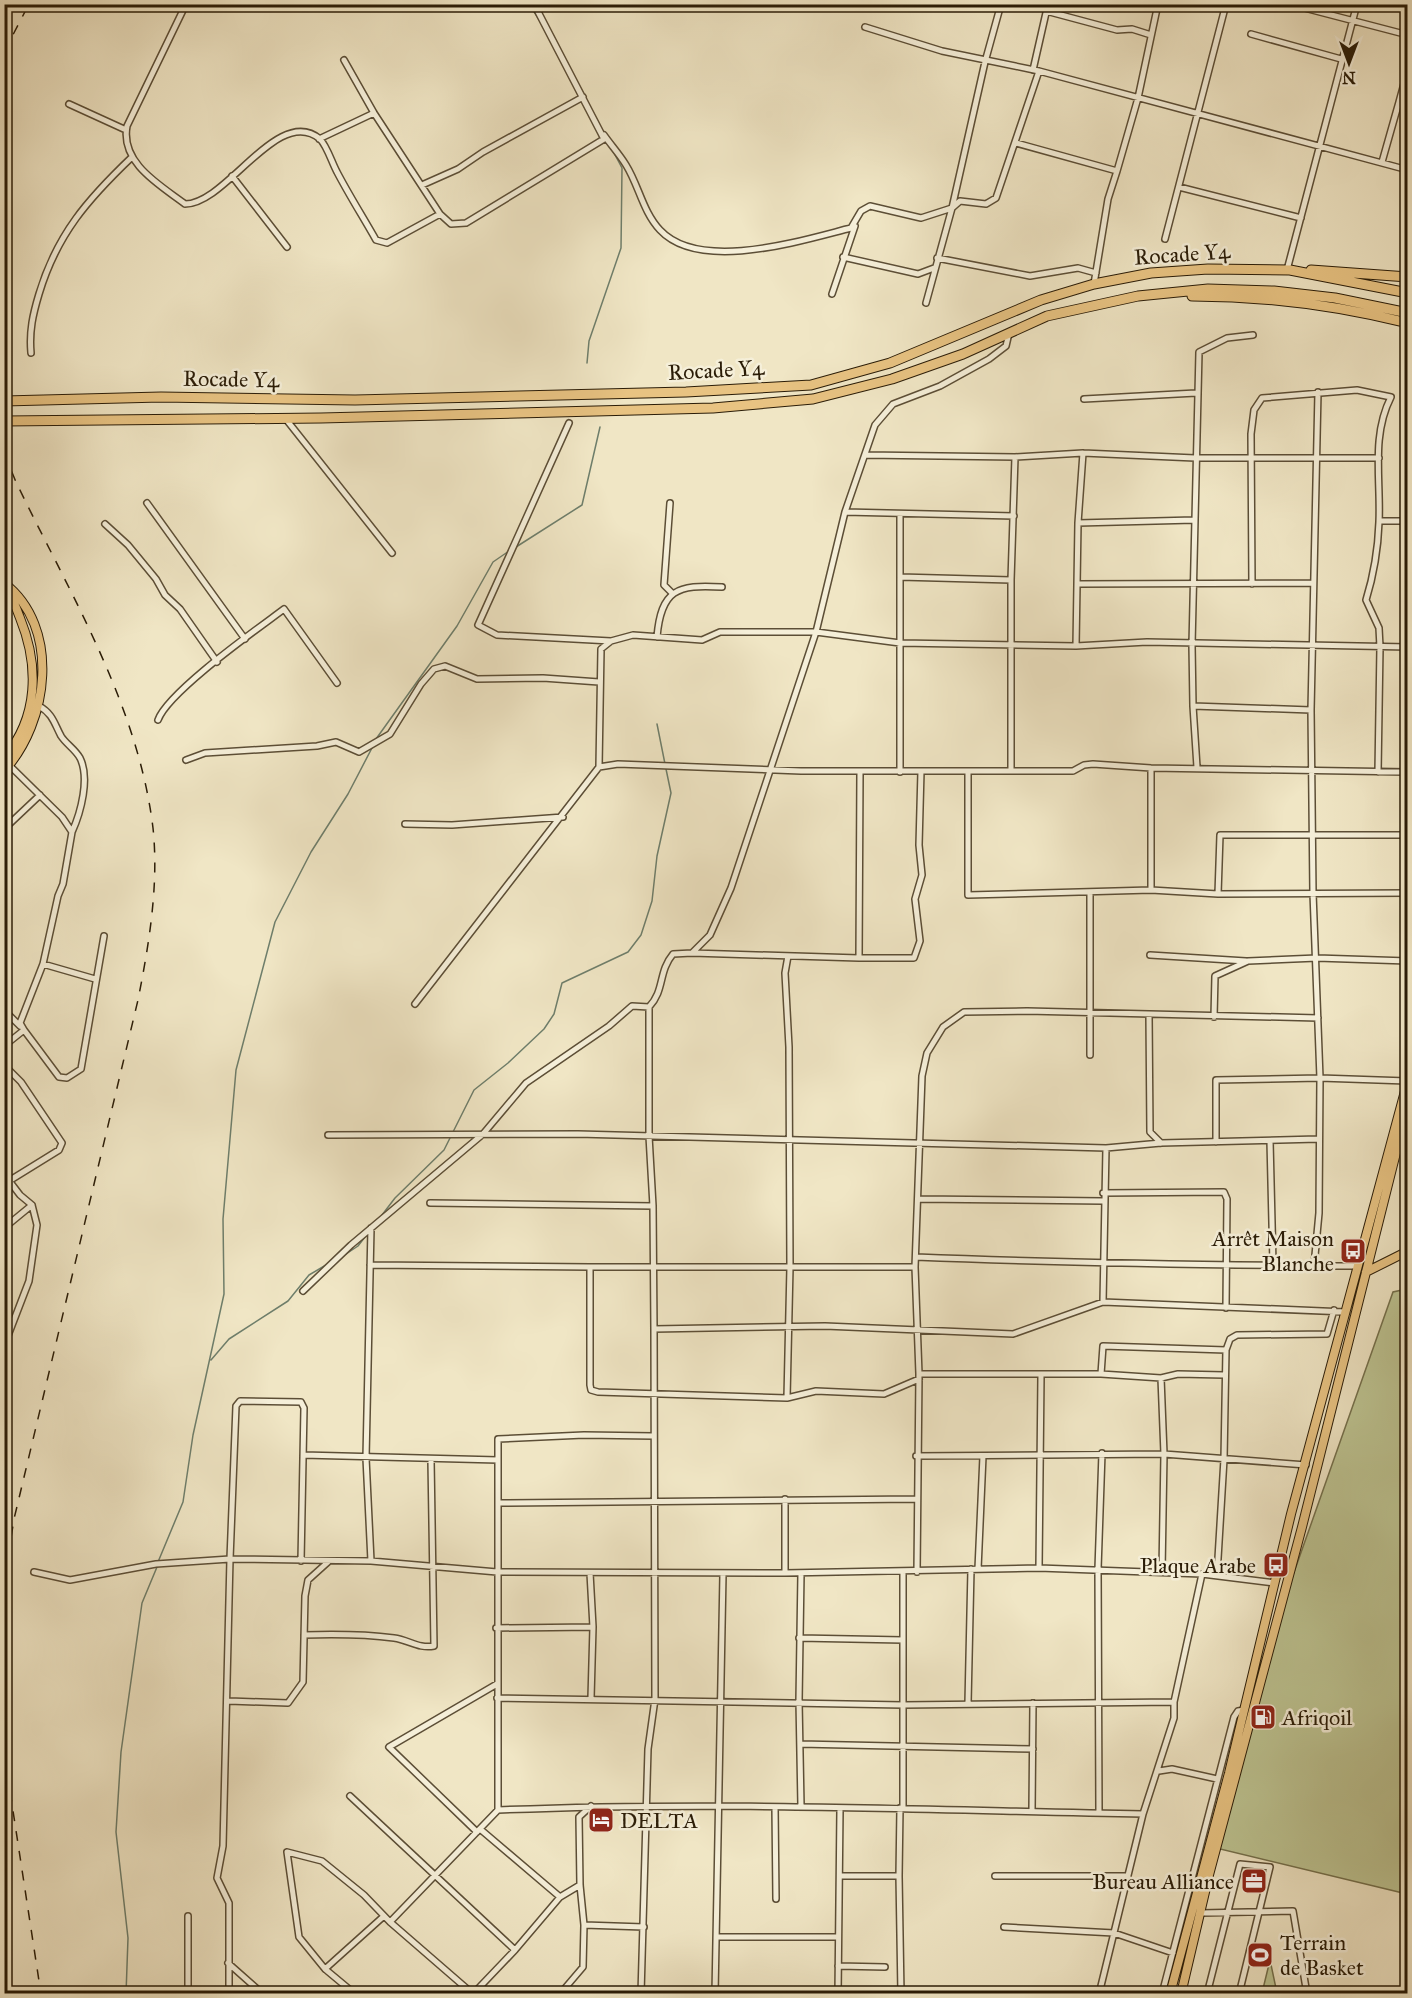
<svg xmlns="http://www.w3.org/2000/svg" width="1412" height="1998" font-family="'IM FELL Great Primer',serif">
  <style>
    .green { fill: #bdc492; stroke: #74704c; stroke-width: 1.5 }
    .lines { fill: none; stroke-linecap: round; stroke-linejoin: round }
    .stream { stroke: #6e7e6b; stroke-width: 1.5 }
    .minor-casing { stroke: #5c4e36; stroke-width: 8 }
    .primary-casing { stroke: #2a1c07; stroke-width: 10 }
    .trunk-casing { stroke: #2a1c07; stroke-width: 11 }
    .minor { stroke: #f5efd9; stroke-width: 5 }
    .primary { stroke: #e8c382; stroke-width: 8 }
    .trunk { stroke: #e8c382; stroke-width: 9 }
    .rail { stroke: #2a1c07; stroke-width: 1.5; stroke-dasharray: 10 10; stroke-linecap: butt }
    .labels { text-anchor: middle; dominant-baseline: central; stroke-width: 5; stroke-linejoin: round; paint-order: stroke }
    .street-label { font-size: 22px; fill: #2a1c07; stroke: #f5efd9 }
    .poi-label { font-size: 22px; fill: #2a1c07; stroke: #f5efd9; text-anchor: end }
  </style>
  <rect width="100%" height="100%" fill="#f0e6c5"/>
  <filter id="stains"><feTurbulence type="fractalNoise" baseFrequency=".00333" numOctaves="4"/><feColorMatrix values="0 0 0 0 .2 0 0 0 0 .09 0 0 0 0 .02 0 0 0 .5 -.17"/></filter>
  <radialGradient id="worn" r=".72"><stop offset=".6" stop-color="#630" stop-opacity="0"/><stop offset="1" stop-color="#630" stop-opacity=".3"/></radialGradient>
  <path class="green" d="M 1407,1289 L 1407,1894 L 1216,1848 L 1280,1612 L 1393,1292 Z
    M 1270,1960 L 1277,1993 L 1262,1993 Z"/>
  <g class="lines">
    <path class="stream" d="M 529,4 L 540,21
      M 587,363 L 589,341 L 621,248 L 622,168 L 613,151
      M 516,547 L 582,505 L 600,427
      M 657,724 L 665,764
      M 376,739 L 457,626 L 493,562 L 509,551
      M 382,1215 L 395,1198 L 444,1150 L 474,1090 L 508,1063 L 544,1029 L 554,1014 L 562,983 L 628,952 L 641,935 L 652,901 L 657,856 L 671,793 L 666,769
      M 346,1254 L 358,1246 L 368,1233
      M 211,1360 L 229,1339 L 288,1301 L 309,1275 L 326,1265
      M 158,1562 L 183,1502 L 193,1435 L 224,1294 L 223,1219 L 236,1070 L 275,922 L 311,852 L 348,794 L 373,746
      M 126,1994 L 128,1938 L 116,1832 L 121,1752 L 142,1603 L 157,1567"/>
    <g class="minor-casing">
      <path id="minor" d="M 186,4 L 127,126 C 120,163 160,185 185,204 C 227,204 278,104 320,139 C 327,146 332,163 337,172 C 349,195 363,217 376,240 L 387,243 L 440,214
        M 1289,4 L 1408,35
        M 1046,11 L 1117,30 L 1132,29 L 1151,35
        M 865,27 L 942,51 L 1039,71 L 1408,170
        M 1251,34 L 1341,59
        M 344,60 L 374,113 L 440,214 L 451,224 L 466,223 L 604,139 L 534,4
        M 1408,69 L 1399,102 L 1408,104
        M 1033,70 L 1048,4
        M 69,104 L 126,130
        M 604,135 C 611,145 620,155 626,165 C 639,186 643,212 660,230 C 700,273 803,240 851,228 L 861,211 L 870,206 L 921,218 L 952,208 L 985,62 L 1001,4
        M 319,139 L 374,113
        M 1016,143 L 1117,171 L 1138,98 L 1158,4
        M 1382,162 L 1399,102
        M 232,176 L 287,247
        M 422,185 L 458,169 L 483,152 L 583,97
        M 1179,187 L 1301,218
        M 1165,239 L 1226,4
        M 843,257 L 918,274 L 934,268
        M 937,258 L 1030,276 L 1078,268 L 1096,273
        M 1287,270 L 1357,4
        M 1094,284 L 1108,199 L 1117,171
        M 832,294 L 855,226
        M 926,303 L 952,208 L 960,201 L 986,204 L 996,198 L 1039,71
        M 31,353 C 29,331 33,314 39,294 C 57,234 88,199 132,157
        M 1084,399 L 1196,393
        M 285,418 L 392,553
        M 569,423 L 478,625 L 497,635 L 611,641
        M 865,455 L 1015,457 L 1083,453 L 1195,458 L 1379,458
        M 147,503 L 245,639
        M 670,503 L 664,585 L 672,593
        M 845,512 L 1014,516
        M 1379,521 L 1408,521
        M 1078,523 L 1194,520
        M 105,524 L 128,545 L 156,579 L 165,595 L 180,609 L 217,662
        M 900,577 L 1011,580
        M 1078,584 L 1312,583
        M 1252,584 L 1251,434 L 1254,410 L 1262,398 L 1357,390 L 1391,397 C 1371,436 1381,480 1379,522 C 1378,550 1374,574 1366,600 L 1379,628 L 1380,647 L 1378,772
        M 657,637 C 661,590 677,584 722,587
        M 1076,646 L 1078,523 L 1083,453
        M 39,706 C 53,714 54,723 61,736 C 66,744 75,749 80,758 C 90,778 81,812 72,832
        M 1193,706 L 1311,710
        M 158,720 C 168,692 256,630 284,609 L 337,683
        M 186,760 L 205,753 L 317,746 L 336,742 L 359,752 L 390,734 L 421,684 L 434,669 L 445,666 L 477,679 L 543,678 L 599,682
        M 599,767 L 601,649 L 611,641 L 633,635 L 702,640 L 720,632 L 816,632 L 900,643 L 1076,646 L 1147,642 L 1408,647
        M 1197,767 L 1193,706 L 1192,645 L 1199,352 L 1227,338 L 1253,335
        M 1151,768 L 1151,890
        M 1011,771 L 1011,580 L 1015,457
        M 900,772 L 900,514
        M 968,772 L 968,895 L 1151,890 L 1218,894 L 1408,893
        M 405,824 L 452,825 L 563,817
        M 4,829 L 40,795
        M 1090,894 L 1090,1055
        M 1218,894 L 1220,835 L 1408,835
        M 692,953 L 859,958 L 860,772
        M 1150,955 L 1246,961
        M 859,958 L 914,958 L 920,941 L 915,899 L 922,875 L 919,845 L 921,771
        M 43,964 L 95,979
        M 415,1004 L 599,767 L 618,764 L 801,771 L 1073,771 L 1084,765 L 1093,764 L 1151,768 L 1408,772
        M 4,1010 L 20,1026
        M 1149,1015 L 1150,1132 L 1161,1143
        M 1214,1017 L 1215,976 L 1248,961 L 1317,958 L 1408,961
        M 24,1030 L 59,1077 L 67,1078 L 81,1069 L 104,936
        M 4,1046 L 24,1030 L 20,1023 L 43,964 L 58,896 L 63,884 L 72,832 L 62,817 L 8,764
        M 4,1065 L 21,1082 L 62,1143 L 59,1150 L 4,1184
        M 328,1135 L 578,1134 L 1106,1148 L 1161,1143 L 1318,1139
        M 1270,1141 L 1273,1264
        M 1216,1142 L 1216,1080 L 1320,1078 L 1407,1081
        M 4,1174 L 20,1195 L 32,1205 L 37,1225 L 29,1281 L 4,1346
        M 1103,1193 L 1224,1192 L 1227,1199 L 1226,1308
        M 918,1199 L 1103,1201
        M 430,1203 L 653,1206
        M 4,1228 L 32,1205
        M 371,1228 L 366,1458 L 371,1561
        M 916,1257 C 1063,1263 1211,1265 1358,1266
        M 370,1265 L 590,1267
        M 1314,1266 L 1319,1213 L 1320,1078 L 1313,893 L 1311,710 L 1318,392
        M 915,1267 L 590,1267 L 590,1385 L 591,1390 L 598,1392 L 787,1398 L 816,1391 L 884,1394 L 919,1379
        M 303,1291 L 351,1245 L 483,1134 L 526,1083 L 609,1026 L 632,1006 L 649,1007
        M 1103,1302 L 1106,1148
        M 654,1329 L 825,1326 L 1013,1334 L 1103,1302 L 1346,1312
        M 919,1374 L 1101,1374 L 1161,1378 L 1178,1374 L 1224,1375
        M 1101,1374 L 1103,1346 L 1226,1350
        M 1161,1378 L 1164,1454 L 1162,1571
        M 787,1398 L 790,1267 L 789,1047 L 785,973 L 788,956
        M 303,1455 L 498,1460
        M 916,1456 L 1164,1454 L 1306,1465
        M 499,1503 L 916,1499
        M 301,1561 L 304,1408 L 301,1402 L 240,1401 L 236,1406 L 230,1559 L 371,1561 L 497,1572 L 785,1573 L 1039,1568 L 1202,1574 L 1275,1583
        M 1039,1568 L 1041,1375
        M 978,1569 L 983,1456
        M 34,1572 L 70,1580 L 156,1564 L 230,1559 L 223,1846 L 217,1878 L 229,1903 L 229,1994
        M 903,1572 L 903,1808
        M 917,1572 L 919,1374 L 915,1267 L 922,1076 L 927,1053 L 943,1027 L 964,1012 L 1027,1011 L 1318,1018
        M 590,1573 L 593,1627 L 591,1698
        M 785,1573 L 785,1499
        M 801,1573 L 799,1701 L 801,1806
        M 1217,1575 L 1224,1459 L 1226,1350 L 1230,1339 L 1237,1335 L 1327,1334 L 1334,1310
        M 496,1628 L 593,1627
        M 304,1635 C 335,1634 363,1634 394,1638 C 409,1640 419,1649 434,1646 L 431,1460
        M 799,1638 L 903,1640
        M 497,1698 L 903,1705 L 1174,1702
        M 229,1701 L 288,1703 L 303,1682 L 305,1596 L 308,1580 L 328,1562
        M 968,1703 L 971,1569
        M 800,1744 L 1033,1749
        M 1159,1771 L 1172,1769 L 1217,1779
        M 350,1796 L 515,1950
        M 775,1807 L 776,1899
        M 498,1810 L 498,1439 L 584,1435 L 653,1436
        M 1032,1811 L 1033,1703
        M 1099,1813 L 1098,1569 L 1102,1453
        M 480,1829 L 560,1897
        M 477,1832 L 389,1747 L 497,1684
        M 841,1876 L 899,1876 L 901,1994
        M 899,1876 L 900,1808
        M 995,1876 L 1128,1876
        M 1201,1913 L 1293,1911 L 1307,1994
        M 390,1922 L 498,1810 C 713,1801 928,1810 1143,1814
        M 584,1925 L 644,1927
        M 1004,1927 L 1114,1933 L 1173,1953
        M 716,1937 L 838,1937
        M 228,1963 L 263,1994
        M 838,1966 L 885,1967
        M 325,1969 L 384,1916
        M 188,1994 L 188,1916
        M 355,1994 L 325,1969 L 299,1937 L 287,1852 L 322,1861 L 364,1895 L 390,1922 L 473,1994
        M 473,1994 L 515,1950 L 560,1897 L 580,1885
        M 560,1994 L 583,1967 L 584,1925 L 580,1885 L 579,1817 L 591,1806
        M 641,1994 L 648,1749 L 655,1699 L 654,1329 L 653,1206 L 649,1136 L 649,1007 C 665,990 658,972 673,954 L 692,953 L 710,935 L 731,888 L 816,632 L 845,512 L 875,425 L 893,404 L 940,386 L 989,359 L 1006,346 L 1009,333
        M 715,1994 L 723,1574
        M 838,1994 L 840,1809
        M 1099,1994 L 1143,1814 L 1174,1718 L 1174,1702 L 1202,1574
        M 1162,1994 L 1234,1717 L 1238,1711 L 1244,1710
        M 1207,1994 L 1240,1864 L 1270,1867 L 1239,1994"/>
    </g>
    <g class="primary-casing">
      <path id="primary" d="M 4,583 C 61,627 49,722 4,771
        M 4,590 C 13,597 16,608 20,618 C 39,665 39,717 4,758
        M 1366,1272 L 1408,1251
        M 1170,1994 L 1229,1773 L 1291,1514 L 1408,1080
        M 1181,1994 L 1209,1875 L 1302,1527 L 1408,1105"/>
    </g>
    <g class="trunk-casing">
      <path id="trunk" d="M 1311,270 L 1408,277
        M 1192,296 C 1266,296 1336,305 1408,323
        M 4,401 L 161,397 L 355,400 L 686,392 L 811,385 L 890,363 L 1041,300 L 1094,284 L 1151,273 L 1208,269 L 1290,270 L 1408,293
        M 4,421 L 321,418 L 713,408 L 813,399 L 892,379 L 963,354 L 1047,316 L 1138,296 L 1208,289 L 1274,291 L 1335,298 L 1408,313"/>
    </g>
    <use href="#minor" class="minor"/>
    <use href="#primary" class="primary"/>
    <use href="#trunk" class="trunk"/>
    <path class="rail" d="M 4,52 L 29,4
      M 4,453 L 16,482 C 69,592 138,704 153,828 C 159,885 149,944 138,1000 L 14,1519 L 4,1581
      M 4,1752 L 41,1994"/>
  </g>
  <defs>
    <g id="bus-square" transform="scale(1.35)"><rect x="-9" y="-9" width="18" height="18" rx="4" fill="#8f2418" stroke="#f5efd9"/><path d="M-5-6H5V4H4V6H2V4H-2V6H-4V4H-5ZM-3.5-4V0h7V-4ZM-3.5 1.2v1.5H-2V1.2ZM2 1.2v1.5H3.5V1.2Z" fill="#fff"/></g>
    <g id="fuel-square" transform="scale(1.35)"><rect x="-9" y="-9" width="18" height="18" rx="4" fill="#8f2418" stroke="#f5efd9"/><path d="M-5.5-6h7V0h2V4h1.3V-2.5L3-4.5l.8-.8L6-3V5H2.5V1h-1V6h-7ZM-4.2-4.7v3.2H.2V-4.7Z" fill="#fff"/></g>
    <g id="hotel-square" transform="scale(1.35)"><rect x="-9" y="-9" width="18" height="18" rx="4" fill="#8f2418" stroke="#f5efd9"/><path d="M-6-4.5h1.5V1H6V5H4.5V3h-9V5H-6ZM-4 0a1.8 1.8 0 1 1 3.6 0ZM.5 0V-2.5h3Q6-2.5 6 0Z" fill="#fff"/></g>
    <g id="office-square" transform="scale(1.35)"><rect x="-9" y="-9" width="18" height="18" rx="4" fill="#8f2418" stroke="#f5efd9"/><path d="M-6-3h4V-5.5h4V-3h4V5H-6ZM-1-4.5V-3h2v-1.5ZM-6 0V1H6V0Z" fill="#fff"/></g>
    <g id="stadium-square" transform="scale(1.35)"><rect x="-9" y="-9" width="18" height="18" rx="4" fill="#8f2418" stroke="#f5efd9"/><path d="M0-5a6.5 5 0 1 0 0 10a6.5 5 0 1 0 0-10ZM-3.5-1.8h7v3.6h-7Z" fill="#fff"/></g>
  </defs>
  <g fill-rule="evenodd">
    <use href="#bus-square" x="1353" y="1251"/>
    <use href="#bus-square" x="1276" y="1565"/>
    <use href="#fuel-square" x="1263" y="1717"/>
    <use href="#hotel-square" x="601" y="1820"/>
    <use href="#office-square" x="1254" y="1881"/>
    <use href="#stadium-square" x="1260" y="1955"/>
  </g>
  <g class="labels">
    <g class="street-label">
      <text transform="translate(1182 254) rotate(-4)">Rocade Y4</text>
      <text transform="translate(716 370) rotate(-3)">Rocade Y4</text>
      <text transform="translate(231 379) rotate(1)">Rocade Y4</text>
    </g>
    <g class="poi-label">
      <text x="1334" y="1238">Arrêt Maison<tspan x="1334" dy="25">Blanche</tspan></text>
      <text x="1256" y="1565">Plaque Arabe</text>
      <text x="1282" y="1717" text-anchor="start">Afriqoil</text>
      <text x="620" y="1820" text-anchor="start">DELTA</text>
      <text x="1234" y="1881">Bureau Alliance</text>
      <text x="1280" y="1942" text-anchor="start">Terrain<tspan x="1280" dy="25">de Basket</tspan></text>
    </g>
  </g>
  <rect width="1412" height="1998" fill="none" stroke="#f0e6c5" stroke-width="24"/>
  <rect x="6" y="6" width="1400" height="1986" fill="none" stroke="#2a1c07" stroke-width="3"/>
  <rect x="12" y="12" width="1388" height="1974" fill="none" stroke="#2a1c07" stroke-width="1.5"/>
  <g transform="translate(1349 63) rotate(180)" stroke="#f5efd9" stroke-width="4.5" paint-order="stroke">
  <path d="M0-4.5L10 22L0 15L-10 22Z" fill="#2a1c07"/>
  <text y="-9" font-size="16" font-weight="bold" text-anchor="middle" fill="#2a1c07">N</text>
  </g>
  <rect width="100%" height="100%" filter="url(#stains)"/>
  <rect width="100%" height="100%" fill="url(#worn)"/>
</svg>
